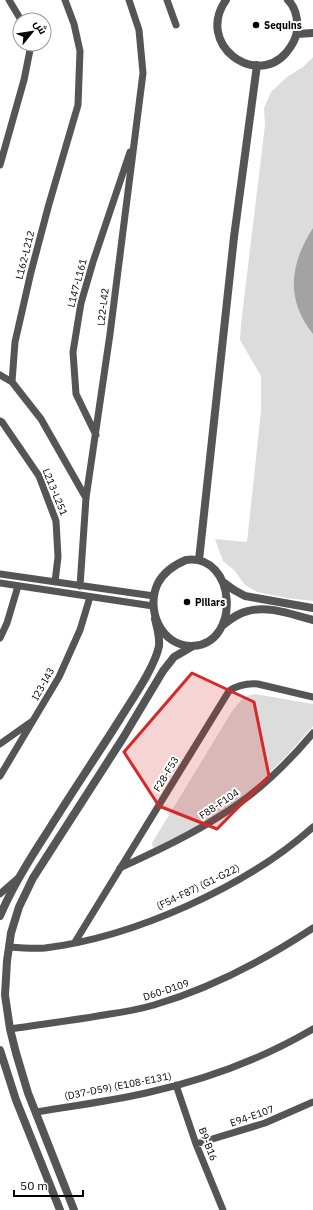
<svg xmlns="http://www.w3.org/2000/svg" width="313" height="1210" font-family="'IBM Plex Sans',Cairo,sans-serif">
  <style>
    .green { fill: #dcdcdc }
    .water { fill: #a3a3a3 }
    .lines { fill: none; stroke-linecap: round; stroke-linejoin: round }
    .minor { stroke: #555; stroke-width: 7 }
    .tertiary { stroke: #555; stroke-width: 8 }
    .marked { fill: #d62828; fill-opacity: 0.2; stroke: #d62828; stroke-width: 3; stroke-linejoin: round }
    .poi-dot { fill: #000; stroke: #fff; stroke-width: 1.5 }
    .labels { text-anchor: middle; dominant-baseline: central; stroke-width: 4; stroke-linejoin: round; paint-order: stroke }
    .poi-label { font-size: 10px; font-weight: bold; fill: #000; stroke: #fff; text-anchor: start }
    .street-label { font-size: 10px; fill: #000; stroke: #fff }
  </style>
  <rect width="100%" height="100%" fill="#fff"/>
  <path class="green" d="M 313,57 L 313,601 L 287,598 L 257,592 L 245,585 L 234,570 L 223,561 L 215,539 L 247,542 L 261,411 L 261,376 L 240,340 L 241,324 L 265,125 L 264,108 L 271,92 L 287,77 L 303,67 Z
    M 255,694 L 313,704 L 313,726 C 289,754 259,786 229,807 C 205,823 182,836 156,848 L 153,847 L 152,843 L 231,713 C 238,704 242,696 255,694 Z"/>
  <path class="water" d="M 313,228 L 313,334 C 285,299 290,264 313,228 Z"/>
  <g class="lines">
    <path class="minor" d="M 9,0 L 21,20
      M 65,0 L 74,24 L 80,51 L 78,105 L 49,204 L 31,272 L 15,342 L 12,382 L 41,419 L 86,498
      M 167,0 L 176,25
      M 0,165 L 24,80 L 30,50 L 28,44
      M 0,375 L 12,382
      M 0,421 L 2,422 L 39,476 L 56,521 L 58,557 L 55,582
      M 96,435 L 76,394 L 73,352 L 81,303 L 93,262 L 130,152
      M 0,574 L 154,596
      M 0,583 L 153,606
      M 80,586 L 86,498 L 110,334 L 143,73 L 139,30 L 129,0
      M 0,638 L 7,623 L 18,586
      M 0,744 L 31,722
      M 0,776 L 59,677 L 80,630 L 90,597
      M 120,868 C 154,852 189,836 220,816 C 255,795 287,764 313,733
      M 0,894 L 18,878
      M 75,942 L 229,691 C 238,685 246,683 258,684 L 313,697
      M 9,947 C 21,948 33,949 45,948 C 134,937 246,887 313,827
      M 10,1029 C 43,1024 76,1020 110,1014 C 124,1012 140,1009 154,1005 C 212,988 263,961 313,928
      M 176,1085 L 196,1144 L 223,1210
      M 36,1112 C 73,1106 110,1101 146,1093 C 205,1080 262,1059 313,1029
      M 196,1144 L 265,1123 L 313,1102"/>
    <path class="tertiary" d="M 226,0 C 195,44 255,88 286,53 C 291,47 296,40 297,31 C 298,20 296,8 288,0
      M 297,34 L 313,33
      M 186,560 C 236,553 242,643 193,646 C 161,647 145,609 158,583 C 164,572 174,565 186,560 Z
      M 199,560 L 234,237 L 257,65
      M 223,582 L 234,590 L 245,596 L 313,608
      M 223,625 C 231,619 238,613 248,611 C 268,605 293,615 313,620
      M 0,916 C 12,887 29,860 46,834 C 70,795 96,757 120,719 C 131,701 155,667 159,646 C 160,637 157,628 155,619
      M 0,1050 L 16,1100 L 60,1210
      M 74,1210 L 28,1093 L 16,1053 L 10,1029 L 5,995 L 7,961 L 11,933 L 19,907 L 33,878 L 123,738 L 163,671 L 174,657 L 193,646"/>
  </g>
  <path class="marked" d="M 192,673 L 254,702 L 269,776 L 217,829 L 159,806 L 124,752 Z"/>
  <g class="poi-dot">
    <circle cx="256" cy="25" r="4"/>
    <circle cx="187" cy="602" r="4"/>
  </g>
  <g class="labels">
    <g class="poi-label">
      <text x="264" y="25">Sequins</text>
      <text x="195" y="602">Pillars</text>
    </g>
    <g class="street-label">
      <text transform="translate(25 255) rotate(-76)">L162-L212</text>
      <text transform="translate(77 283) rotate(-75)">L147-L161</text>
      <text transform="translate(103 307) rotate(-83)">L22-L42</text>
      <text transform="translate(55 492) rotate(68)">L213-L251</text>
      <text transform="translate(43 684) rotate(-61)">I23-I43</text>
      <text transform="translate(166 774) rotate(-59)">F28-F53</text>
      <text transform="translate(219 804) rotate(-34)">F88-F104</text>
      <text transform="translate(198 887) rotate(-26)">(F54-F87) (G1-G22)</text>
      <text transform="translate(166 990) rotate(-18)">D60-D109</text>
      <text transform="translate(118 1086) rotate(-11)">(D37-D59) (E108-E131)</text>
      <text transform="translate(252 1116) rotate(-19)">E94-E107</text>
      <text transform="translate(208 1144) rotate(69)">B9-B16</text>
    </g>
  </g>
  <g transform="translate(32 32) rotate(60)"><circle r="19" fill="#ffffff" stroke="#999999"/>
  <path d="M0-3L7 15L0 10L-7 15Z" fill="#000000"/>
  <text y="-6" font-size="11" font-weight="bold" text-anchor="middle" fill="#000000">ش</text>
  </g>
  <path d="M14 1190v6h69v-6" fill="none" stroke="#000000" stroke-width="2"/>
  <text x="20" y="1190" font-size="12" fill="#000000" stroke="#ffffff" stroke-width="3" paint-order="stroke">50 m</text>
</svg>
